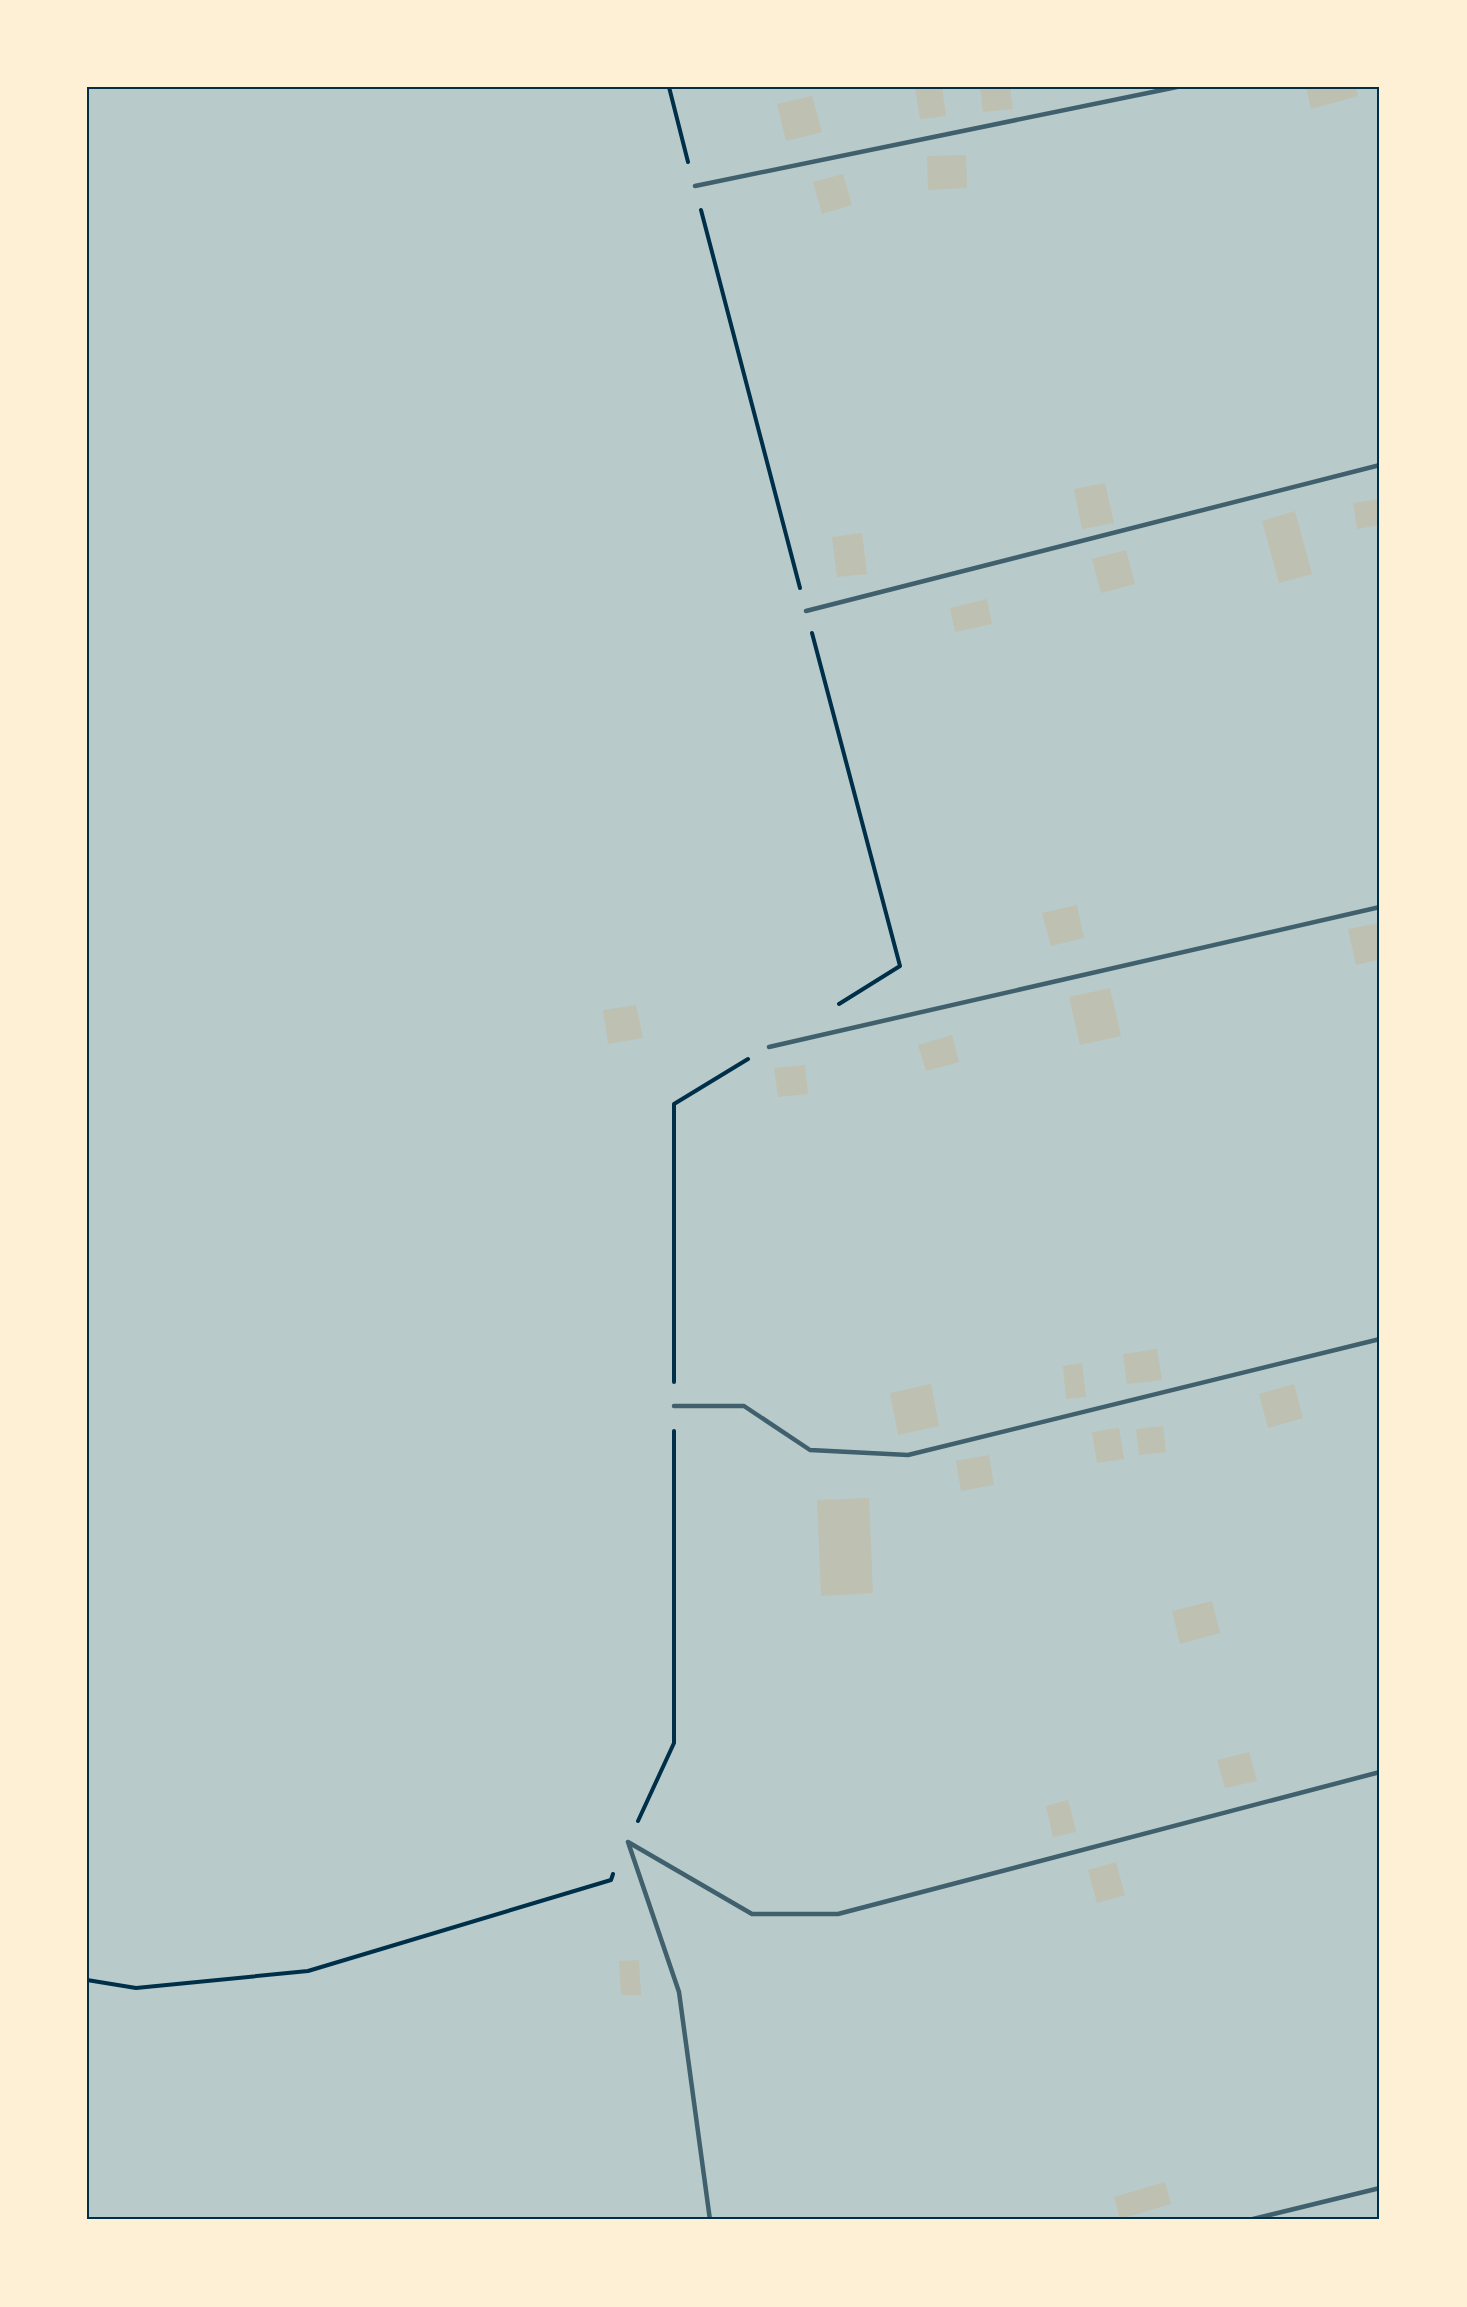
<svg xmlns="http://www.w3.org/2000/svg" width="1467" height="2307" font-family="'Noto Sans',sans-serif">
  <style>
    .green { fill: #b9caca }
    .building { fill: #bec0b2 }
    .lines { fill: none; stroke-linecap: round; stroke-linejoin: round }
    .path { stroke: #003049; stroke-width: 4 }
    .service { stroke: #3f606c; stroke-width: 4.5 }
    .neatline { fill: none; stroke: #003049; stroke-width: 2 }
  </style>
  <rect width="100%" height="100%" fill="#fdf0d5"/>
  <path class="green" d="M 87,87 L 1380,87 L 1380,2220 L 87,2220 Z"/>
  <path class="building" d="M 915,87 L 942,87 L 946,116 L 920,119 Z
    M 980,87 L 1010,87 L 1013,109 L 983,112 Z
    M 1306,87 L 1356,87 L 1358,96 L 1311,109 Z
    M 812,96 L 822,132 L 786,141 L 777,104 Z
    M 966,155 L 967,188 L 928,190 L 927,156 Z
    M 843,174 L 852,205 L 822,214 L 813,182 Z
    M 1105,483 L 1114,523 L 1082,529 L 1074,489 Z
    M 1380,499 L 1380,525 L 1357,529 L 1353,503 Z
    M 1295,511 L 1312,574 L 1279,583 L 1262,521 Z
    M 862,533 L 867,574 L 837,577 L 832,537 Z
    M 1126,550 L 1135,584 L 1101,593 L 1092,559 Z
    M 987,599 L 992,624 L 955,632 L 950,608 Z
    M 1077,905 L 1084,938 L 1051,946 L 1042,913 Z
    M 1379,923 L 1380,959 L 1356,965 L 1348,929 Z
    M 1110,988 L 1121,1036 L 1080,1045 L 1069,997 Z
    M 636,1005 L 643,1038 L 608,1044 L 603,1010 Z
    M 952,1035 L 959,1062 L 926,1071 L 918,1045 Z
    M 805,1065 L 808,1094 L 778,1097 L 774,1068 Z
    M 1157,1349 L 1162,1380 L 1127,1384 L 1123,1354 Z
    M 1082,1363 L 1086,1397 L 1066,1399 L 1063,1366 Z
    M 931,1384 L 939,1426 L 898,1435 L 890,1393 Z
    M 1294,1384 L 1303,1418 L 1268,1428 L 1259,1394 Z
    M 1163,1426 L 1166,1452 L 1139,1455 L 1136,1429 Z
    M 1119,1428 L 1124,1459 L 1097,1463 L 1092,1432 Z
    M 989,1455 L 994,1485 L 961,1491 L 956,1461 Z
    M 869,1498 L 873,1593 L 821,1596 L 817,1500 Z
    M 1212,1601 L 1220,1633 L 1180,1644 L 1172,1611 Z
    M 1249,1752 L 1257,1781 L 1225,1788 L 1217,1760 Z
    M 1068,1800 L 1076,1832 L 1053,1837 L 1046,1806 Z
    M 1116,1862 L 1125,1895 L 1097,1903 L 1088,1870 Z
    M 639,1960 L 641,1995 L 621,1995 L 619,1961 Z
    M 1165,2182 L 1171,2204 L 1120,2219 L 1114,2197 Z"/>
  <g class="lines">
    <path class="path" d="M 669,87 L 688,162
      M 701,210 L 800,588
      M 812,633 L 900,966 L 839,1004
      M 674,1382 L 674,1104 L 748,1059
      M 638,1821 L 674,1743 L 674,1431
      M 87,1980 L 136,1988 L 308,1971 L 611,1880 L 613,1874"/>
    <path class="service" d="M 695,186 L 1177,87
      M 806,611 L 1380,465
      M 769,1047 L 1380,907
      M 674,1406 L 744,1406 L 810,1450 L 908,1455 L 1380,1339
      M 628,1842 L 752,1914 L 838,1914 L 1380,1772
      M 628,1842 L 679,1992 L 710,2220
      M 1249,2220 L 1380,2188"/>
  </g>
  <rect width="1467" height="2307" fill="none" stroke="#fdf0d5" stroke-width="177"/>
  <rect x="88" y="88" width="1290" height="2130" class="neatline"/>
</svg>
